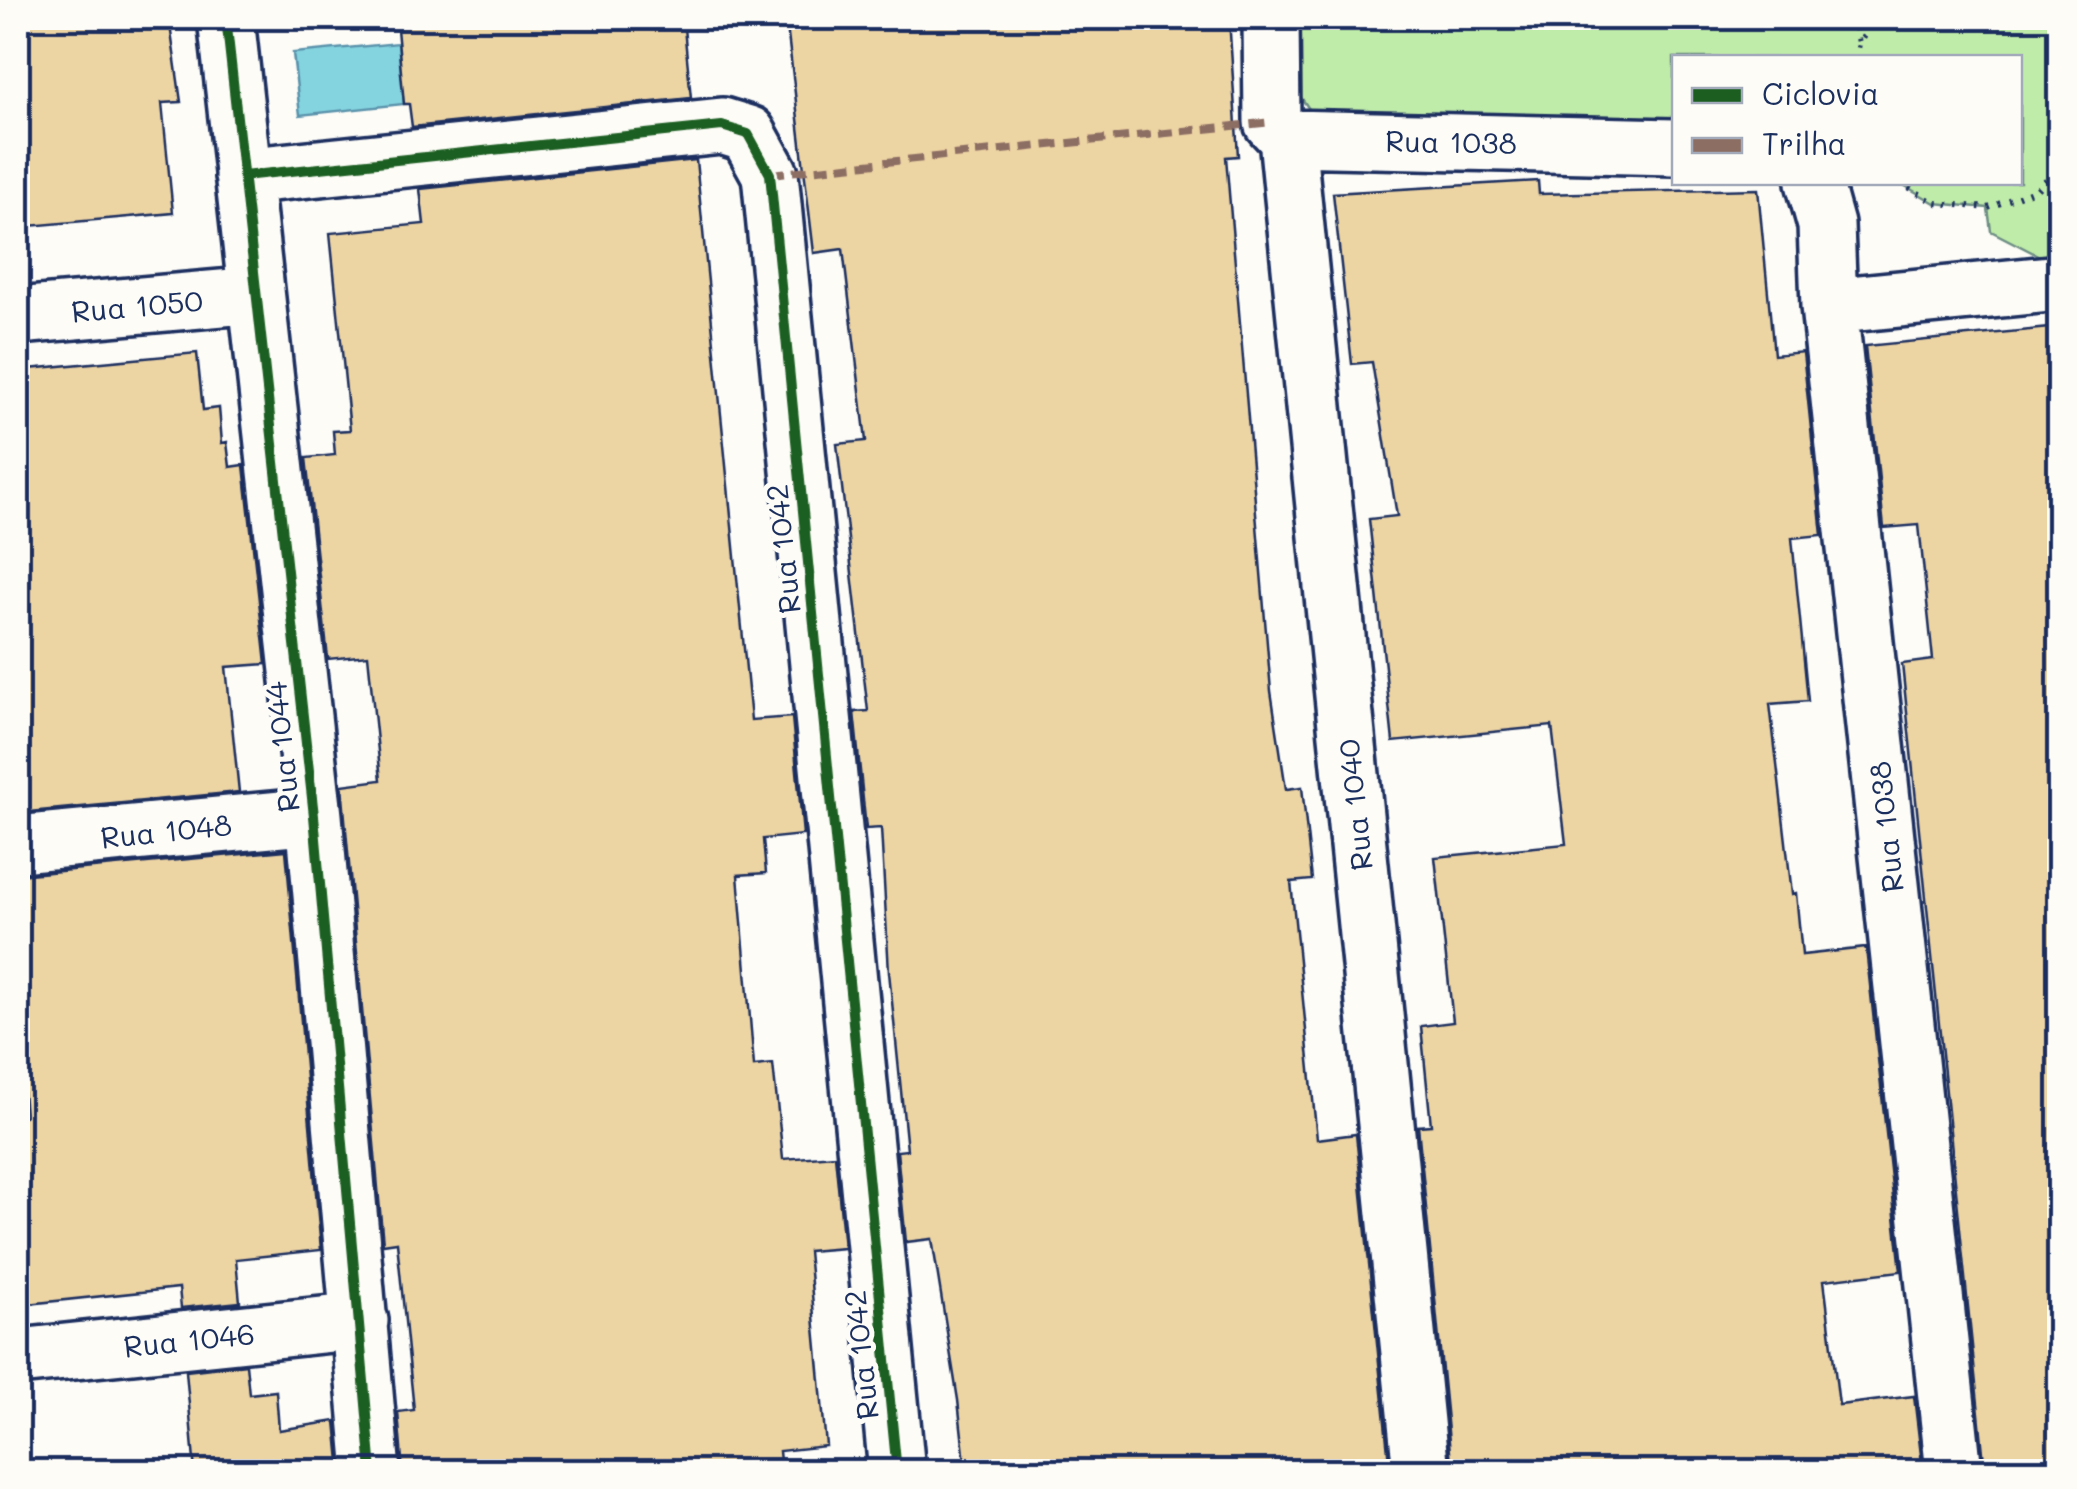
<svg xmlns="http://www.w3.org/2000/svg" width="2077" height="1489" font-family="Mali,sans-serif">
  <style>
    .green { fill: #c0eca9; stroke: #6e8e84; stroke-width: 2.5 }
    .water { fill: #84d4df; stroke: #5a92ab; stroke-width: 2.5 }
    .building { fill: #edd4a3; stroke: #1b2f5e; stroke-width: 2.5 }
    .lines { fill: none; stroke-linecap: round; stroke-linejoin: round }
    .minor-casing { stroke: #1b2f5e; stroke-width: 62 }
    .path { stroke: #1b2f5e; stroke-width: 6; stroke-dasharray: 2.5 8; stroke-linecap: butt }
    .minor { stroke: #fdfcf7; stroke-width: 55 }
    .quiet { stroke: #8d6e63; stroke-width: 8; stroke-dasharray: 15 8; stroke-linecap: butt }
    .cycleway-casing { stroke: #fdfcf7; stroke-width: 16 }
    .cycleway { stroke: #1b5e20; stroke-width: 10 }
    .labels { text-anchor: middle; dominant-baseline: central; stroke-width: 10; stroke-linejoin: round; paint-order: stroke }
    .street-label { font-size: 30px; fill: #1b2f5e; stroke: #fdfcf7 }
  </style>
  <rect width="100%" height="100%" fill="#fdfcf7"/>
  <filter id="ink" filterUnits="userSpaceOnUse"><feTurbulence type="fractalNoise" baseFrequency=".01" numOctaves="2"/><feDisplacementMap in="SourceGraphic" scale="20" xChannelSelector="R" yChannelSelector="G"/><feConvolveMatrix kernelMatrix="1 2 1 2 8 2 1 2 1" color-interpolation-filters="sRGB"/></filter>
  <g filter="url(#ink)">
    <path class="green" d="M 1298,18 L 2059,18 L 2059,266 L 1991,231 L 1988,208 L 1935,203 L 1900,183 L 2020,182 L 2020,58 L 1674,58 L 1674,122 L 1316,119 L 1298,93 Z"/>
    <path class="water" d="M 398,43 L 404,104 L 300,115 L 293,53 Z"/>
    <path class="building" d="M 18,18 L 169,18 L 181,102 L 162,103 L 173,213 L 18,227 Z
      M 396,18 L 683,18 L 691,98 L 412,127 L 409,104 L 404,104 Z
      M 786,18 L 1229,18 L 1238,156 L 1226,157 L 1271,691 L 1286,789 L 1302,787 L 1312,880 L 1291,882 L 1317,1139 L 1356,1134 L 1390,1472 L 966,1472 L 958,1400 L 932,1239 L 906,1242 L 897,1151 L 907,1150 L 889,972 L 881,828 L 866,829 L 854,712 L 868,711 L 837,444 L 866,441 L 843,249 L 814,253 Z
      M 696,160 L 751,720 L 792,717 L 803,835 L 763,839 L 766,873 L 738,875 L 754,1066 L 773,1064 L 783,1159 L 835,1155 L 844,1248 L 808,1251 L 826,1446 L 779,1451 L 781,1472 L 403,1472 L 398,1412 L 414,1410 L 397,1242 L 383,1244 L 342,785 L 381,780 L 368,655 L 328,659 L 306,458 L 335,455 L 333,431 L 350,430 L 330,233 L 424,224 L 420,189 Z
      M 1538,181 L 1539,194 L 1758,189 L 1774,355 L 1803,352 L 1822,535 L 1792,538 L 1808,701 L 1770,704 L 1792,894 L 1796,893 L 1802,955 L 1866,948 L 1901,1271 L 1824,1280 L 1839,1405 L 1914,1396 L 1923,1472 L 1452,1472 L 1418,1126 L 1431,1125 L 1421,1026 L 1453,1022 L 1435,857 L 1566,844 L 1552,726 L 1393,742 L 1369,519 L 1397,516 L 1372,362 L 1352,364 L 1333,193 Z
      M 2060,327 L 2060,1472 L 1985,1472 L 1902,664 L 1933,660 L 1919,525 L 1884,528 L 1865,346 Z
      M 197,353 L 203,410 L 219,408 L 222,443 L 227,442 L 230,467 L 244,465 L 266,664 L 226,667 L 239,792 L 18,813 L 18,370 Z
      M 286,850 L 321,1250 L 236,1259 L 240,1302 L 181,1308 L 179,1288 L 18,1305 L 18,1117 L 25,1116 L 18,1029 L 18,875 Z
      M 246,1364 L 249,1394 L 276,1391 L 279,1430 L 336,1421 L 341,1472 L 195,1472 L 186,1371 Z"/>
    <g class="lines">
      <g class="minor-casing">
        <path id="minor" d="M 226,18 L 314,816 L 372,1472
          M 1271,18 L 1272,122 L 1287,138
          M 1287,138 L 1421,1472
          M 1287,138 L 1674,147
          M 243,176 L 722,126 L 748,134 L 770,174 L 897,1472
          M 1814,182 L 1826,225 L 1829,306 L 1954,1472
          M 1829,306 L 2060,283
          M 18,316 L 256,295
          M 18,844 L 314,816
          M 18,1357 L 360,1321"/>
      </g>
      <path class="path" d="M 1854,18 L 1859,43
        M 1856,58 L 1859,44 L 1874,18
        M 1900,182 L 1935,203 L 1988,208 L 2037,189 L 2060,165"/>
      <use href="#minor" class="minor"/>
      <path class="quiet" d="M 770,174 L 1272,122"/>
      <g class="cycleway-casing">
        <path id="cycleway" d="M 226,18 L 314,816 L 372,1472
          M 243,176 L 722,126 L 748,134 L 770,174 L 897,1472"/>
      </g>
      <use href="#cycleway" class="cycleway"/>
    </g>
  </g>
  <g class="labels">
    <g class="street-label">
      <text transform="translate(1451 141) rotate(1)">Rua 1038</text>
      <text transform="translate(137 305) rotate(-5)">Rua 1050</text>
      <text transform="translate(782 549) rotate(-96)">Rua 1042</text>
      <text transform="translate(281 747) rotate(-96)">Rua 1044</text>
      <text transform="translate(1354 805) rotate(-96)">Rua 1040</text>
      <text transform="translate(1885 827) rotate(-96)">Rua 1038</text>
      <text transform="translate(166 830) rotate(-6)">Rua 1048</text>
      <text transform="translate(189 1339) rotate(-6)">Rua 1046</text>
      <text transform="translate(860 1355) rotate(-96)">Rua 1042</text>
    </g>
  </g>
  <rect width="2077" height="1489" fill="none" stroke="#fdfcf7" stroke-width="60"/>
  <rect x="30" y="30" width="2017" height="1429" fill="none" stroke="#1b2f5e" stroke-width="4" filter="url(#ink)"/>
  <rect x="1672" y="55" width="350" height="130" fill="#fdfcf7" stroke="#a3aaba" stroke-width="2.5"/>
  <rect x="1692" y="88" width="50" height="15" fill="#1b5e20" stroke="#a3aaba" stroke-width="2.5"/>
  <text x="1762" y="105" font-size="30" fill="#1b2f5e">Ciclovia</text>
  <rect x="1692" y="138" width="50" height="15" fill="#8d6e63" stroke="#a3aaba" stroke-width="2.5"/>
  <text x="1762" y="155" font-size="30" fill="#1b2f5e">Trilha</text>
</svg>
